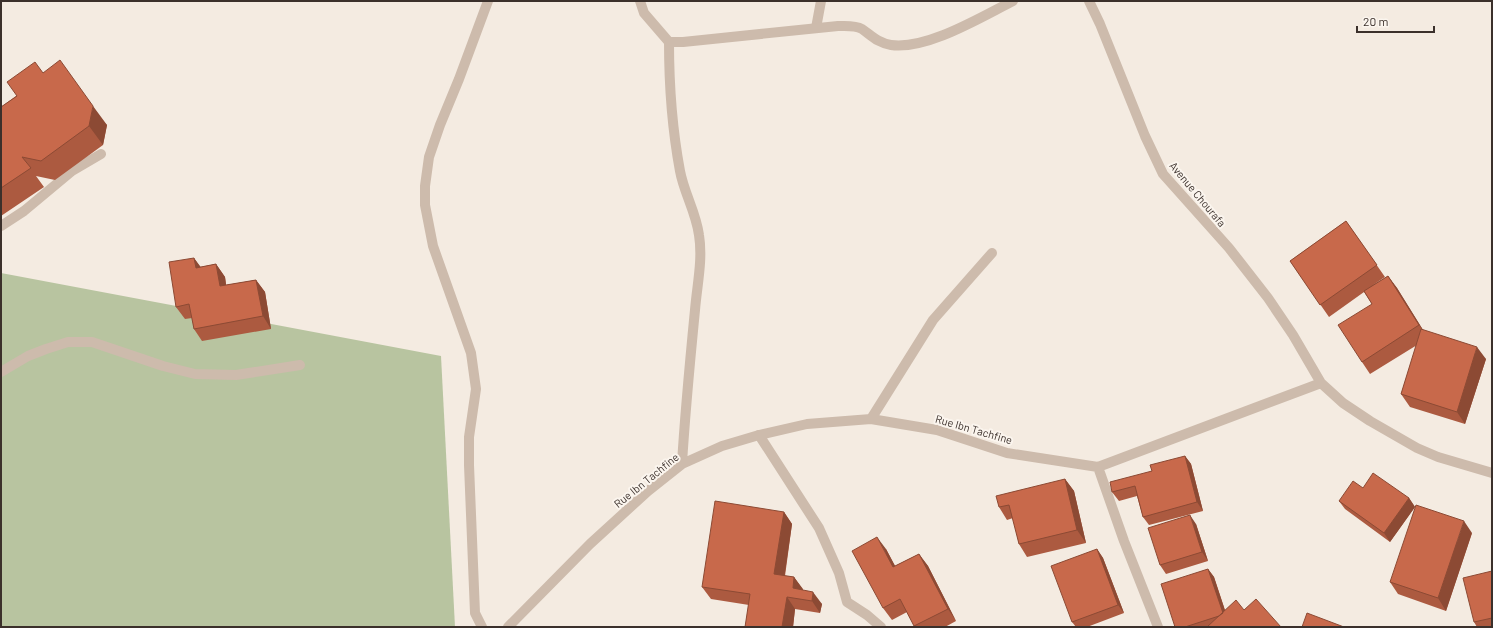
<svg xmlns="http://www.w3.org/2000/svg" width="1493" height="628" font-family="Barlow,sans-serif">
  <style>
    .green { fill: #b8c4a0 }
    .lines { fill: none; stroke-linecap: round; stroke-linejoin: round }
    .lane { stroke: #cdbbac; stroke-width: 10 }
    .street { stroke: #cdbbac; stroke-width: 10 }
    .wall { fill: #ac5a40 }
    .shaded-wall { fill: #8c4a34 }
    .building { fill: #c8694b; stroke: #8c4a34 }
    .labels { text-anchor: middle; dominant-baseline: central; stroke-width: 4; stroke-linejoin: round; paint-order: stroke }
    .street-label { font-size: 11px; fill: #3b302b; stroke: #fbf5ee }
  </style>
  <rect width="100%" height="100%" fill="#f4ebe1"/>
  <path class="green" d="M 1,273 L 441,356 L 455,627 L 1,627 Z"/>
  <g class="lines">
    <path class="lane" d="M 816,28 L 821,1
      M 1,372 L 28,356 L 46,349 L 68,342 L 92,342 L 163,366 L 195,374 L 236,375 L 300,365
      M 759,435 L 819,528 L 839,573 L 847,602 L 867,615 L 881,627"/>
    <path class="street" d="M 640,1 L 644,13 L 669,42 C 669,85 672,128 680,171 C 684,193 696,212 699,235 C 703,260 697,285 695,310 C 690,361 685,412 682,464
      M 1089,1 L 1100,24 L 1145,136 L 1163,174 L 1229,248 L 1268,298 L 1293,335 L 1321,383 L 1343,403 L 1370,421 L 1417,448 L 1438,457 L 1492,473
      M 669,42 L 683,42 L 838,26 C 846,26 855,25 862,29 C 872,36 878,43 891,45 C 927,50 981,17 1013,1
      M 1,226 L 24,211 L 72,171 L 101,154
      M 871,419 L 933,320 L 992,253
      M 1098,467 L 1124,541 L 1158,627
      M 482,627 L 475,613 L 469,465 L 469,437 L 476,389 L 471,353 L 433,246 L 425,205 L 425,186 L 429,157 L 440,125 L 459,79 L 488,1
      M 508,627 L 590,544 L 648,491 L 682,464 L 722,446 L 759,435 L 807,424 L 871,419 L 937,430 L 1007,453 L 1098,467 L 1321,383"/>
  </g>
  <path class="wall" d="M 43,73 L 107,125 L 103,145 L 55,180 L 36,176 L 44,187 L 1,216 L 1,107 L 16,96 Z
    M 1346,221 L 1385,277 L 1373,285 L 1388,276 L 1397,288 L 1423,330 L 1486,359 L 1465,424 L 1410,407 L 1401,394 L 1417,345 L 1370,374 L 1362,362 L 1372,304 L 1364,292 L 1329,317 L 1290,261 Z
    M 194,258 L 200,267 L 216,264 L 225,277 L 226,285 L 256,280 L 265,292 L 271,329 L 202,341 L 194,329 L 192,318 L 185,319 L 176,307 Z
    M 1185,456 L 1191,464 L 1203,511 L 1149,525 L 1143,517 L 1137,496 L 1119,501 L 1112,492 L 1152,471 Z
    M 1065,479 L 1074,491 L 1086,543 L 1027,557 L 1019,544 L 1013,518 L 1007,520 L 999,507 Z
    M 1363,488 L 1409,498 L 1415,507 L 1390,542 L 1345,509 L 1339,501 Z
    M 784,512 L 792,524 L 785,576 L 794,577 L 803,590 L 822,604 L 820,613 L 795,609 L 793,627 L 745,627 L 749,605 L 711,599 L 702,587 Z
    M 1196,524 L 1208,561 L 1166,574 L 1160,565 Z
    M 1472,533 L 1446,611 L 1398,594 L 1390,582 Z
    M 886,549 L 895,566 L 919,554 L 928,566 L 956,621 L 945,627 L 915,627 L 907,612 L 892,620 L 883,608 Z
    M 1097,549 L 1103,558 L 1124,613 L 1087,627 L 1076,627 L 1072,622 Z
    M 1208,569 L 1214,577 L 1225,610 L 1244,610 L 1281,627 L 1175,627 Z
    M 1492,571 L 1492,627 L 1477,627 L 1474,622 Z"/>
  <path class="shaded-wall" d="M 93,106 L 107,125 L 103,145 L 89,126 Z
    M 194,258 L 203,270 L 196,268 Z
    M 216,264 L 225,277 L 228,299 L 220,286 Z
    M 1388,276 L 1397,288 L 1428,338 L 1419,325 Z
    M 256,280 L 265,292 L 271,329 L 263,316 Z
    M 1477,347 L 1486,359 L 1465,424 L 1457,412 Z
    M 1185,456 L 1191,464 L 1203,511 L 1197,502 Z
    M 1065,479 L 1074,491 L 1086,543 L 1077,530 Z
    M 1409,498 L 1415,507 L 1390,542 L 1384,533 Z
    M 784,512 L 792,524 L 783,586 L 774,574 Z
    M 1190,515 L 1196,524 L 1208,561 L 1202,552 Z
    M 1464,521 L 1472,533 L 1446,611 L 1438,598 Z
    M 877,537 L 886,549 L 902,579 L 893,567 Z
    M 1097,549 L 1103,558 L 1124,613 L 1118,605 Z
    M 919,554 L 928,566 L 956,621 L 948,609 Z
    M 1208,569 L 1214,577 L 1229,623 L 1223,614 Z
    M 794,577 L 803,589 L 801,600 L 793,588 Z
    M 813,592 L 822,604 L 820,613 L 812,601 Z
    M 787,597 L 795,609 L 793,627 L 782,627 Z"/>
  <path class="building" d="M 60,60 L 93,106 L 89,126 L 41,161 L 22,157 L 31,168 L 1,188 L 1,107 L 17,96 L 7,82 L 35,62 L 43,73 Z
    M 1346,221 L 1377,265 L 1320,305 L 1290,261 Z
    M 194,258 L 196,268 L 216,264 L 220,286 L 256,280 L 263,316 L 194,329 L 189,304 L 176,307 L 169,262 Z
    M 1388,276 L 1419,325 L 1362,362 L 1338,325 L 1372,304 L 1364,291 Z
    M 1421,329 L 1477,347 L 1457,412 L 1401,394 Z
    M 1185,456 L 1197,502 L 1143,517 L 1135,486 L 1112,492 L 1110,482 L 1152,471 L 1150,465 Z
    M 1373,473 L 1409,498 L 1384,533 L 1339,501 L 1353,481 L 1363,488 Z
    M 1065,479 L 1077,530 L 1019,544 L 1009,505 L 999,507 L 996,496 Z
    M 715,501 L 784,512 L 774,574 L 794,577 L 793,588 L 813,592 L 812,601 L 787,597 L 782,627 L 745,627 L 750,594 L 702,587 Z
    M 1416,505 L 1464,521 L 1438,598 L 1390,582 Z
    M 1190,515 L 1202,552 L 1160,565 L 1148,528 Z
    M 877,537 L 893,567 L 919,554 L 948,609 L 914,626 L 900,599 L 883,608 L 852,551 Z
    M 1097,549 L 1118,605 L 1072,622 L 1051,566 Z
    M 1208,569 L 1223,613 L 1219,616 L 1185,627 L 1175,627 L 1161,584 Z
    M 1492,571 L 1492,618 L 1474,622 L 1463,578 Z
    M 1256,599 L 1281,627 L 1207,627 L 1236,600 L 1244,610 Z
    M 1307,613 L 1344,627 L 1302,627 Z"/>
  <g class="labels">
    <g class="street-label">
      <text transform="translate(1198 194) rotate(50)">Avenue Chourafa</text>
      <text transform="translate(974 429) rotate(16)">Rue Ibn Tachfine</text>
      <text transform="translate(646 480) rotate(-39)">Rue Ibn Tachfine</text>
    </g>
  </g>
  <rect width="1493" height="628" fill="none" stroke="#3b302b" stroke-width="4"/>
  <path d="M1357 26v6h77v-6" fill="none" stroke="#3b302b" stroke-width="2"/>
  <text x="1363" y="26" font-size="12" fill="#3b302b" stroke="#fbf5ee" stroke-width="3" paint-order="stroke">20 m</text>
</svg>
